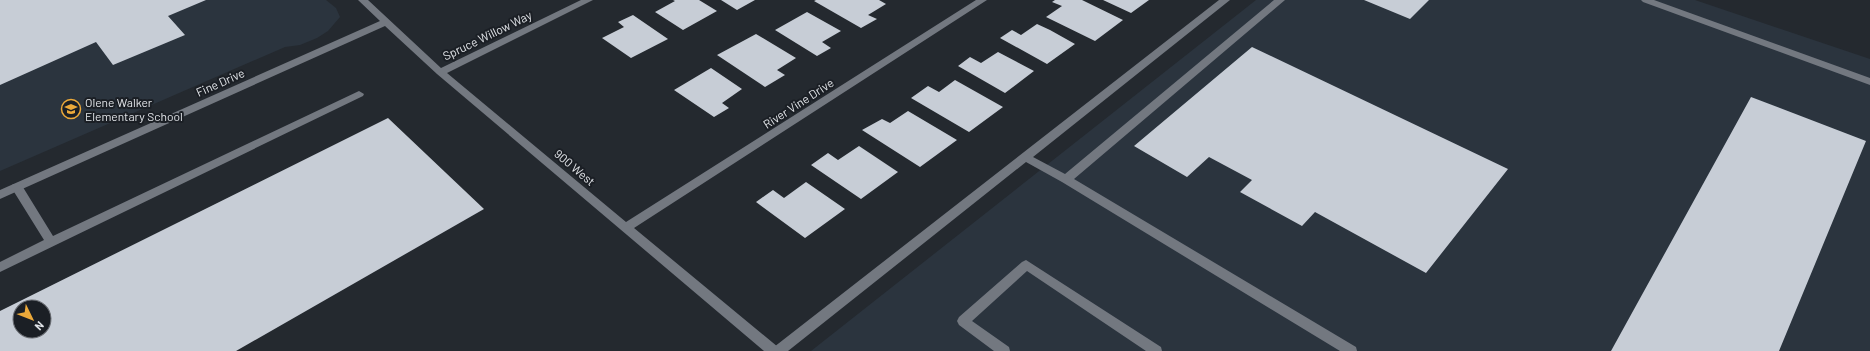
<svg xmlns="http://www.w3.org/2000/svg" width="1870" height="351" font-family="Barlow,sans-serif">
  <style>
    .built { fill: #2b343e }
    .building { fill: #c7cdd6; fill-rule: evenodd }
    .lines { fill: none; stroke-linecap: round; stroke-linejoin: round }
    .service { fill: #737880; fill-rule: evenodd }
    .minor { fill: #737880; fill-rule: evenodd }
    .labels { text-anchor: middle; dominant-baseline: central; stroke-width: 4; stroke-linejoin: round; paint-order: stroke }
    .street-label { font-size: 12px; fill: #e0e3e7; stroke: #1b1f25 }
    .poi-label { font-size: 12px; fill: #e0e3e7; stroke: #1b1f25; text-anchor: start }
  </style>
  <rect width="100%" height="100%" fill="#24292f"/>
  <path class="built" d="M 0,0 L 326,0 L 336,8 L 340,17 L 328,31 L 317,38 L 300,45 L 285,47 L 0,171 Z
    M 1256,0 L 1695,0 L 1870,59 L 1870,351 L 811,351 Z"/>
  <path class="building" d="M 0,0 L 206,0 L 168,16 L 185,35 L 113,65 L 96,42 L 0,85 Z
    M 673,0 L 699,0 L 717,11 L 683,30 L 655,12 L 675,1 Z
    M 721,0 L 755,0 L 737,10 Z
    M 816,0 L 879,0 L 886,4 L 868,15 L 877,19 L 861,28 L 814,1 Z
    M 1055,0 L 1082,0 L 1123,20 L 1095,41 L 1046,17 L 1062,6 L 1052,2 Z
    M 1103,0 L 1149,0 L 1131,13 Z
    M 1364,0 L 1429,0 L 1410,19 Z
    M 807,12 L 841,31 L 822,42 L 831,48 L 817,56 L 775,30 Z
    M 633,15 L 668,39 L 631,58 L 602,38 L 624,27 L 618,22 Z
    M 1037,24 L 1050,30 L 1075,44 L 1047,64 L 1000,38 L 1012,30 L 1021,35 Z
    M 756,34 L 796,58 L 777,70 L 785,75 L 765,87 L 717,55 Z
    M 1252,47 L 1508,169 L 1426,273 L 1315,212 L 1302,226 L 1240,192 L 1252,180 L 1209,157 L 1187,177 L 1134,146 Z
    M 998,52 L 1034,71 L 1005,93 L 958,66 L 970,57 L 981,63 Z
    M 711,68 L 742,89 L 722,103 L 729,108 L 714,117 L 674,90 Z
    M 955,80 L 1003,107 L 969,132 L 911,98 L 928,86 L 939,92 Z
    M 1751,97 L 1866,141 L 1779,351 L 1611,351 Z
    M 908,111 L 957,140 L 920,167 L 862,130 L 882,119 L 890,123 Z
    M 388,118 L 484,209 L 236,351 L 0,351 L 0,311 ZM 20,307 L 44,307 L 44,331 L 20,331 Z
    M 859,146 L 898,172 L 861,199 L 811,165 L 828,153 L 838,160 Z
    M 806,182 L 845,209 L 805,238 L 756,202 L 773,190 L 784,198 Z"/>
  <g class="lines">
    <path class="service" d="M 1219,0 L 1230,0 L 1033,157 L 1065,174 L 1274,0 L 1285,0 L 1074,179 L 1356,347 L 1357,351 L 1340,351 L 1062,182 L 1026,162 L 788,351 L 773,351 L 774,347 Z
      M 1641,0 L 1654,0 L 1870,78 L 1870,85 L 1643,2 Z
      M 359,91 L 364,94 L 363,96 L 0,272 L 0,262 L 44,240 L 11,187 L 13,184 L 21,184 L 53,236 Z
      M 1026,260 L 1161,347 L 1162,351 L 1146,351 L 1027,271 L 972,321 L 1009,347 L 1010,351 L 994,351 L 959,325 L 957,321 L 959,317 L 1022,262 Z"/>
    <path class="minor" d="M 358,0 L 368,0 L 441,68 L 581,0 L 593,0 L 447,73 L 626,222 L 976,0 L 987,0 L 634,228 L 778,347 L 779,351 L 764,351 L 437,74 L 385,26 L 0,199 L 0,190 L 380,21 Z"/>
  </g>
  <defs>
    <g id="school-ring" transform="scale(1)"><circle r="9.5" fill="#1b1f25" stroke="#eca93a" stroke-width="1.5"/><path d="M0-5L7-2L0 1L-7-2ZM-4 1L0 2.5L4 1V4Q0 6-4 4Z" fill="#eca93a"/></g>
  </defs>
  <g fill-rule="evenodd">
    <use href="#school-ring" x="71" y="109"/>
  </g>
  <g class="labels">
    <g class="street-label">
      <text transform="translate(487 35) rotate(-26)">Spruce Willow Way</text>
      <text transform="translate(220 82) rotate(-24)">Fine Drive</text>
      <text transform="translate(798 103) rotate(-33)">River Vine Drive</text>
      <text transform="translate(575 167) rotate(40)">900 West</text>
    </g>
    <g class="poi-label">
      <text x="85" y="102">Olene Walker<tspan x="85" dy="14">Elementary School</tspan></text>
    </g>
  </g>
  <g transform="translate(32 319) rotate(133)"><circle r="19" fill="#1b1f25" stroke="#6a6d73"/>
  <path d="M0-3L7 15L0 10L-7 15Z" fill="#eca93a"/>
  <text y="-6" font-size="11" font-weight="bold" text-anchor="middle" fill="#e0e3e7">N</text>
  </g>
</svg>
